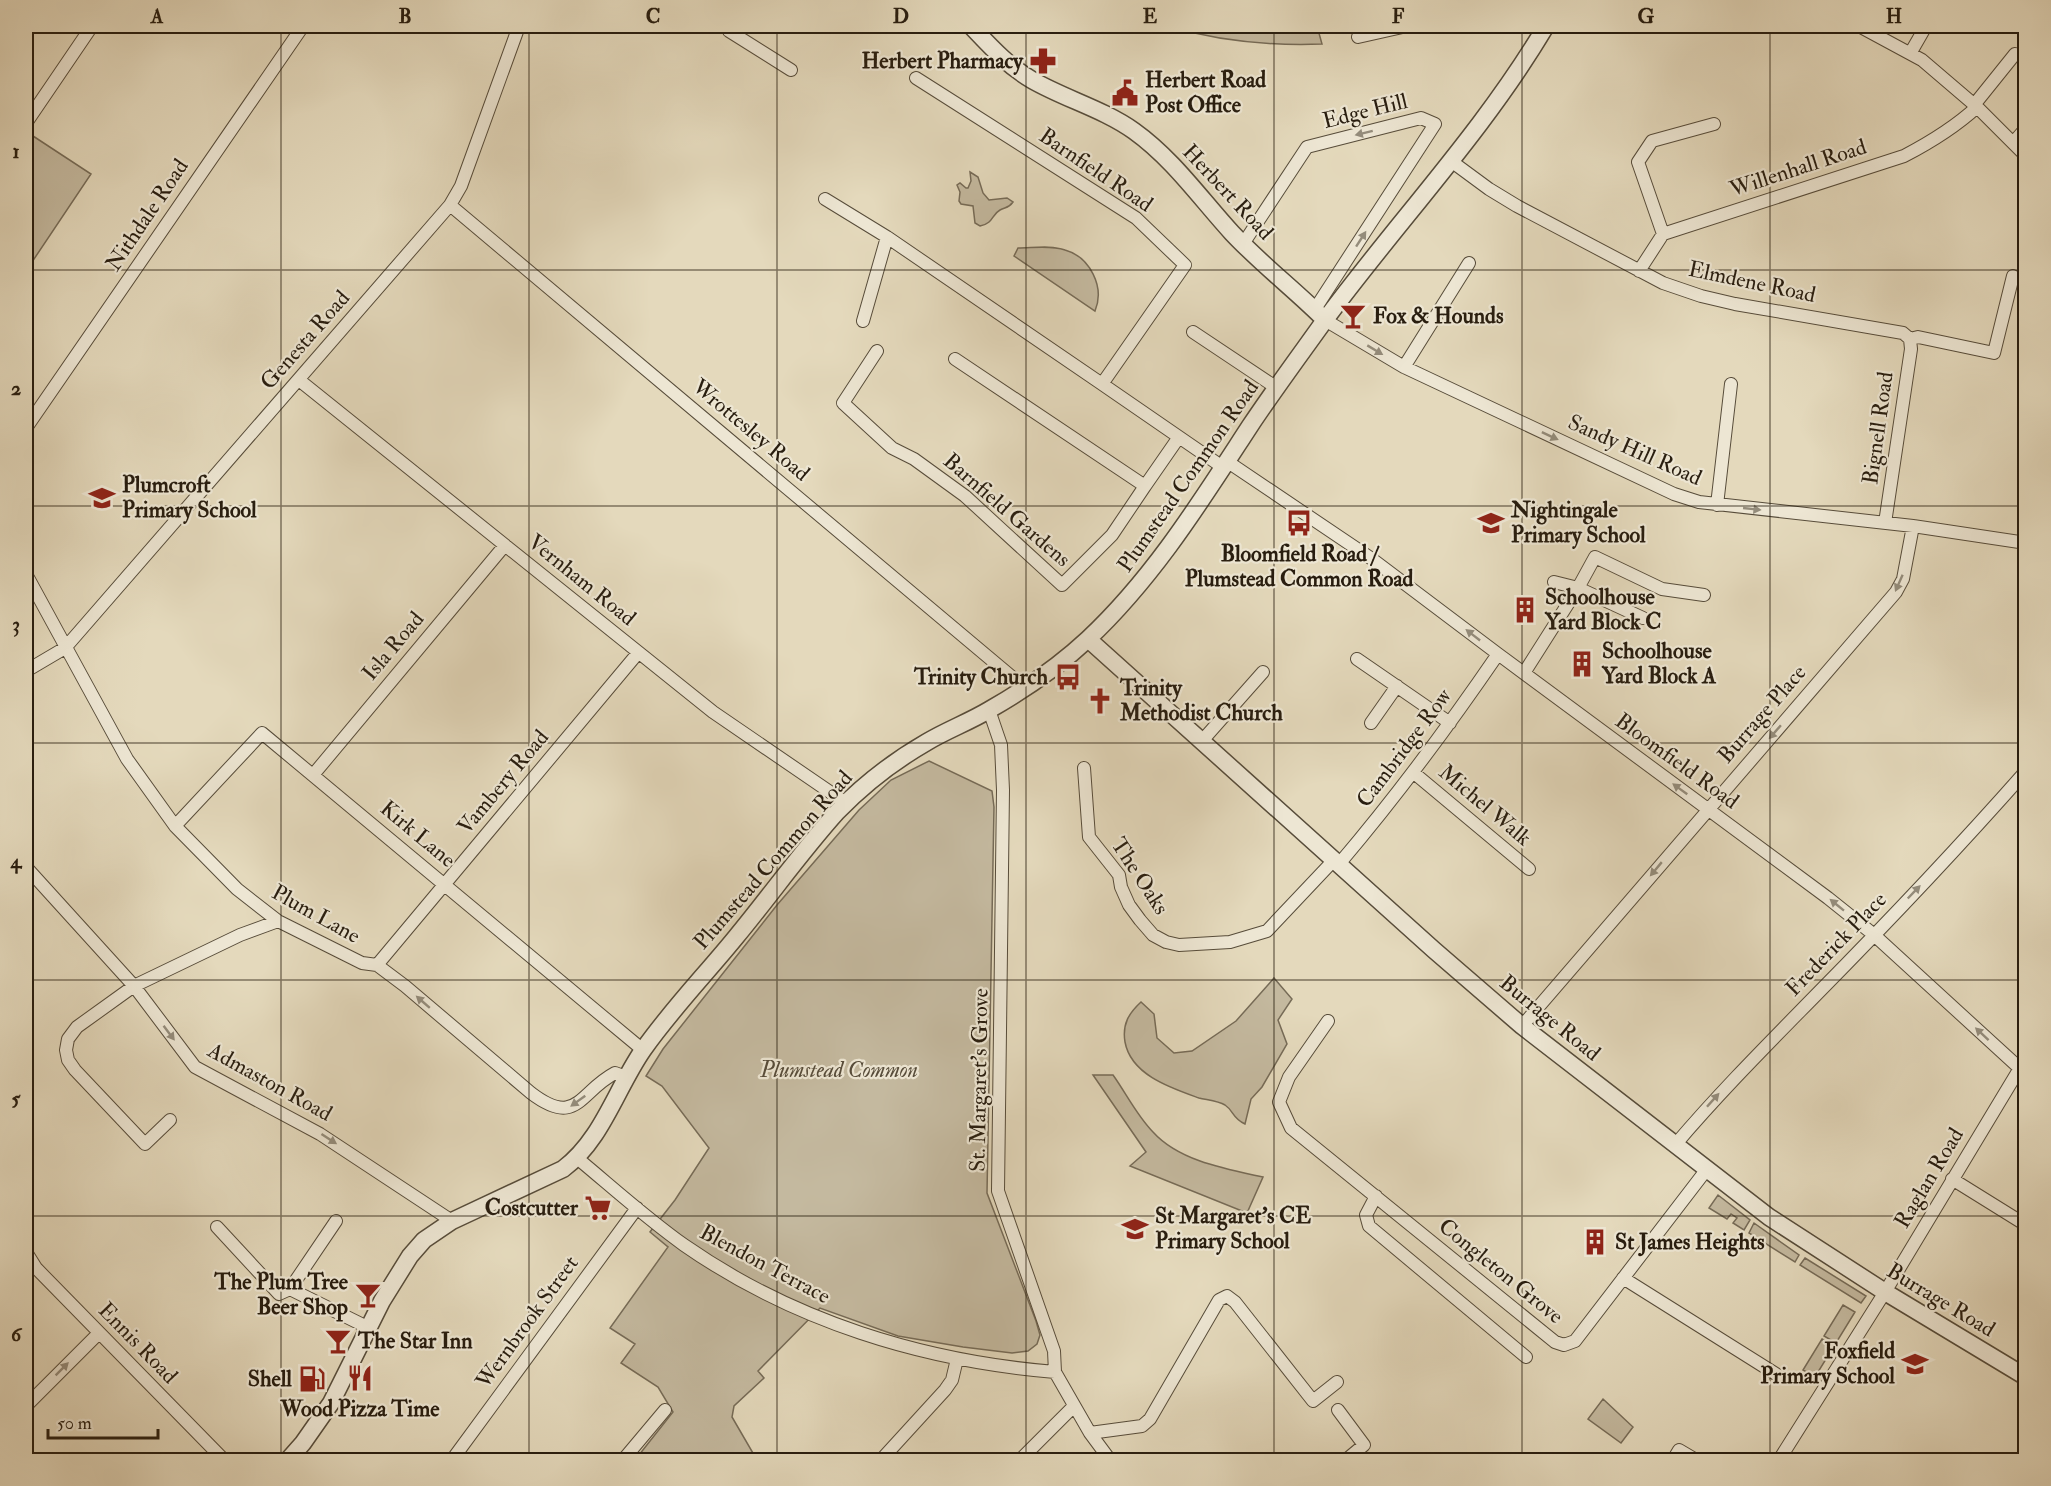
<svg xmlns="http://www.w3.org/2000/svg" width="2051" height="1486" font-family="'IM FELL Double Pica',serif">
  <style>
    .green { fill: #c4b99f; stroke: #766b57; stroke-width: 1.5 }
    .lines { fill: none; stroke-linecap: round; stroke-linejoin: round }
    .minor-casing { stroke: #574c3a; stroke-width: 14 }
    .tertiary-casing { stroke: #574c3a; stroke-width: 19 }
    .minor { stroke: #ede6d3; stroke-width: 12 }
    .tertiary { stroke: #ede6d3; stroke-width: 16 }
    .oneway { fill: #948c7b }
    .grid { fill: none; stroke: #281d0f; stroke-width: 1.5; stroke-opacity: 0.55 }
    .labels { text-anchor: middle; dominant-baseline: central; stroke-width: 4.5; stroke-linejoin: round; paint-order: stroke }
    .poi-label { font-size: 22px; font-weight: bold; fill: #281d0f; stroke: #ede6d3; text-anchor: start }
    .street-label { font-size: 22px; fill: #281d0f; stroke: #ede6d3 }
    .park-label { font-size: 22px; font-style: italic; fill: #574c3a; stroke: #ede6d3 }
    .neatline { fill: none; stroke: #281d0f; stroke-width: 2 }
    .grid-label { font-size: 20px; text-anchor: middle; font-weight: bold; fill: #281d0f }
  </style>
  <rect width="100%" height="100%" fill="#e4d9bc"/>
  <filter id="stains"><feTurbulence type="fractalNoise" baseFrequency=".00333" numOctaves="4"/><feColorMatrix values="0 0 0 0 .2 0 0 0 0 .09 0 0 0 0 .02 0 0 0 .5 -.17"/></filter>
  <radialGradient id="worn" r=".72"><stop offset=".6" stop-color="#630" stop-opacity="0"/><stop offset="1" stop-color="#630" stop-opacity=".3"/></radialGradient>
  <path class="green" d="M 1167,26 L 1317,26 L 1322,44 C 1269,46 1218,41 1167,26 Z
    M 33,136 L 91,174 L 26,271 L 26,147 Z
    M 970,172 L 978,177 L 983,193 L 989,200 L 1007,198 L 1013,202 C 1009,208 1006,207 1000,210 C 991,215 994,223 980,226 L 975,223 L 973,206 L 961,204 L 959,201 L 960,192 L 957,185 L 960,183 L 966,188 L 968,188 L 971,181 Z
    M 1018,248 C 1033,248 1051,245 1065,250 C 1090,257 1105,287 1095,311 L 1014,256 Z
    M 929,761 L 992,791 L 994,807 L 987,1193 L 1036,1321 L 1040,1335 L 1037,1344 L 1028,1351 L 1012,1353 L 963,1347 L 898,1336 L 820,1308 L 758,1371 L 764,1378 L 734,1406 L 732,1417 L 757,1460 L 635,1460 L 673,1412 L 658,1387 L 621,1363 L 635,1344 L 610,1328 L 668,1247 L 650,1232 L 675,1200 L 709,1148 L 662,1086 L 646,1076 L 663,1049 L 777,905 L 859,810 L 891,780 Z
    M 1274,978 L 1292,999 L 1278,1020 L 1287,1044 L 1262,1087 L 1251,1099 L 1245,1124 C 1232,1118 1234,1111 1225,1105 C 1218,1101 1207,1100 1199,1098 C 1171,1088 1131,1075 1125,1042 C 1122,1024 1129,1013 1141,1002 L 1154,1014 L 1157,1038 L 1174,1053 L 1192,1051 L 1236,1021 Z
    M 1093,1075 L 1113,1075 C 1126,1093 1137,1116 1153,1132 C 1179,1161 1226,1169 1263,1177 L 1247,1213 L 1130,1166 L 1146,1152 Z
    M 1718,1195 L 1750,1220 L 1744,1230 L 1733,1223 L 1737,1218 L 1731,1214 L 1727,1219 L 1709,1208 Z
    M 1754,1223 L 1799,1255 L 1795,1262 L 1749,1233 Z
    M 1805,1258 L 1866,1296 L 1861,1303 L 1800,1265 Z
    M 1843,1305 L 1855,1312 L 1836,1343 L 1824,1336 Z
    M 1822,1339 L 1834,1346 L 1815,1377 L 1803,1370 Z
    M 1603,1399 L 1633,1427 L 1621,1443 L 1588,1419 Z"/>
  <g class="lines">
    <g class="minor-casing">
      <path id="minor" d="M 732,26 L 729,31 L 791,70
        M 1859,26 L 1922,60 L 1977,107 L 2026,156
        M 1358,37 L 1407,26
        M 1911,52 L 1926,26
        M 916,78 L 1136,218 L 1185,265 L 1102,384 L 1224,468
        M 1974,105 L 2015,54
        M 26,123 L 92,26
        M 2013,143 L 2026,128
        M 1451,161 L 1489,189 L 1517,206 L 1663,283 L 1701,296 L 1735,304 L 1903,333 L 1910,339 L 1918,337 L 1994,353 L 2013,276
        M 825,199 L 887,237 L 1102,384
        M 450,205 L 1025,688
        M 1663,234 L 1638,162 L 1652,141 L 1714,124
        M 1243,244 L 1307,147 L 1421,118 L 1435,124 L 1315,309
        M 1639,271 L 1663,234 L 1904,156 C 1931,142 1954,128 1977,107
        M 1325,320 L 1404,367 L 1674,494 L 1699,502 L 1913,526 L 2026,543
        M 863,321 L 887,237
        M 1193,332 L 1277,388
        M 877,351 L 843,403 L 892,448 L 914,459 L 965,496 L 1062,585 L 1112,535 L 1145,486
        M 955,359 L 1145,486 L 1179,437
        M 1404,367 L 1469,263
        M 299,380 L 713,712 L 846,803
        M 26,428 L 303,26
        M 1228,462 L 1372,559 L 1498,654 L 1828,898 L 1873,934 L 2026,1074
        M 1717,505 L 1731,384
        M 1885,523 L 1911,349 L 1910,339
        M 26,574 L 127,759 L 175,826 L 237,889 L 278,921 L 362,963 L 377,965 L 405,986 L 531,1093 C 577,1128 579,1092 615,1073 L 626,1077
        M 1643,618 L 1578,588 L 1595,557 L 1662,589 L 1704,595
        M 1357,659 L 1450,723
        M 26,671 L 65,648 L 450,205 L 461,186 L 519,26
        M 1524,673 L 1578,588 L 1554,582
        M 989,710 L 1001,745 L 1003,790 L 998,1191 L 1054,1351 L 1055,1372 L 1090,1433 L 1110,1460
        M 1371,723 L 1397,686
        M 1201,742 L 1263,672
        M 1084,768 L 1089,837 L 1119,875 L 1121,887 L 1129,905 L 1140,920 L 1153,935 L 1166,942 L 1179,945 L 1230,942 L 1267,931 L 1334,860
        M 1414,773 L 1529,869
        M 313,775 L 505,545
        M 175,826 L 262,733 L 643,1050
        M 1339,864 C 1396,797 1448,727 1498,654
        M 26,867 L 134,986 L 195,1067 L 320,1134 L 452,1221
        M 377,965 L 638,653
        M 1328,1021 L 1289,1077 L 1279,1102 L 1291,1128 L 1555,1342 L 1564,1345 L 1575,1341 L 1707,1169
        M 1522,1026 L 1896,592 L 1903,579 L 1913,526
        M 170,1120 L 145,1144 L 75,1070 L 68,1060 L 66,1050 L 68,1039 L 77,1027 L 134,986 L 240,935 L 278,921
        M 1675,1145 C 1720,1092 1768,1044 1816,995 C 1888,922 1958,848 2026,771
        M 577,1158 C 612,1187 646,1218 684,1245 C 793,1321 922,1361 1055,1372
        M 1952,1179 L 2026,1225
        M 1376,1196 L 1366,1215 L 1369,1226 L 1526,1357
        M 217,1227 L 279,1294 L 290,1289 L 367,1327
        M 26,1252 L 36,1268 L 224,1460
        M 1623,1278 L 1779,1376
        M 290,1289 L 336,1221
        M 26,1406 L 99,1333
        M 1338,1410 L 1364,1445 L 1346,1460
        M 1090,1433 L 1142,1426 L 1150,1419 L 1219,1300 L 1227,1296 L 1235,1302 L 1313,1401 L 1337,1382
        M 452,1460 L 637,1208
        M 623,1460 L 665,1410
        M 881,1460 L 945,1390 L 952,1380 L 957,1359
        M 1020,1460 L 1074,1406
        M 1673,1460 L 1679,1450 L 1696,1460
        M 1779,1460 L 1885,1292 L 2026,1058"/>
    </g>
    <g class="tertiary-casing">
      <path id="tertiary" d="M 971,26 C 990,46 1008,66 1032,80 C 1065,99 1103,109 1134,131 C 1173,159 1200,198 1232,233 C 1261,264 1295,290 1325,320
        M 1088,639 L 1434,950 L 1522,1026 L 1769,1217 L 1885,1292 L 2026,1377
        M 288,1460 L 303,1443 L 331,1403 L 382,1301 L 410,1256 L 424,1240 L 452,1221 L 563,1169 C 602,1140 616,1089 643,1050 C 671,1010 705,975 736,937 C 770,896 801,852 837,812 C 864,784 894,761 927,742 C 947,730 969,722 989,710 C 1024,690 1058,667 1088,639 C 1154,577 1201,501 1250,426 C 1274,390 1300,355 1325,320 C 1398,221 1483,132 1546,26"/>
    </g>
    <use href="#minor" class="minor"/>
    <use href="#tertiary" class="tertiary"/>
  </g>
  <defs><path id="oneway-solid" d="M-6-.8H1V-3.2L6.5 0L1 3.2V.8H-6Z" transform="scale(1.5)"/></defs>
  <g class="oneway">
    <use href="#oneway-solid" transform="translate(1364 133) rotate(166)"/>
    <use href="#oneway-solid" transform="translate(1361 239) rotate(-57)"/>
    <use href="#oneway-solid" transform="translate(1375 350) rotate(31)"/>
    <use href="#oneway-solid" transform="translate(1550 436) rotate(25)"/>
    <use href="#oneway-solid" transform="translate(1752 509) rotate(6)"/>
    <use href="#oneway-solid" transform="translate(1899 583) rotate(114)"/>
    <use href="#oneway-solid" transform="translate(1473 635) rotate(-142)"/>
    <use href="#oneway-solid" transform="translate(1775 732) rotate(131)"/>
    <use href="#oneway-solid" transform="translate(1680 789) rotate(-144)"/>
    <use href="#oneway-solid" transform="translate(1656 869) rotate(130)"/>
    <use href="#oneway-solid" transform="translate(1914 892) rotate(-46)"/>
    <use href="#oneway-solid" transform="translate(1837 905) rotate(-141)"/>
    <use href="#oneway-solid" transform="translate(423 1002) rotate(-139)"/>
    <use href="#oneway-solid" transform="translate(169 1033) rotate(53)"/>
    <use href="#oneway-solid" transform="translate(1982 1034) rotate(-137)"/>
    <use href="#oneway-solid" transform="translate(1713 1100) rotate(-48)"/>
    <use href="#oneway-solid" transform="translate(578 1101) rotate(144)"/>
    <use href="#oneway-solid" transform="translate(329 1139) rotate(33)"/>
    <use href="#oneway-solid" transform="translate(62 1369) rotate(-45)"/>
  </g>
  <path class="grid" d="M 281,26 L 281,1460M 529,26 L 529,1460M 777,26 L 777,1460M 1026,26 L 1026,1460M 1274,26 L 1274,1460M 1522,26 L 1522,1460M 1770,26 L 1770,1460M 26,270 L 2026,270M 26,506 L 2026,506M 26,743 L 2026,743M 26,980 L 2026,980M 26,1216 L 2026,1216"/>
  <defs>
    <g id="pharmacy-bare" transform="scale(2.07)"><path d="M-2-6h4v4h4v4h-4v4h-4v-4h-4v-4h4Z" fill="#8f2418" stroke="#ede6d3" stroke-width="2.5" paint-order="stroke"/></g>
    <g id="civic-bare" transform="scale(2.07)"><path d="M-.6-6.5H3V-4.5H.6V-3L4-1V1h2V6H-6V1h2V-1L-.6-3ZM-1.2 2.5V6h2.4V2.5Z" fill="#8f2418" stroke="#ede6d3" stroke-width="2.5" paint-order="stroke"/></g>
    <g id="bar-bare" transform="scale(2.07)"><path d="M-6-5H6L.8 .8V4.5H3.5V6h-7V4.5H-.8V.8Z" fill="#8f2418" stroke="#ede6d3" stroke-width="2.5" paint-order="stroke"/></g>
    <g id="school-bare" transform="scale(2.07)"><path d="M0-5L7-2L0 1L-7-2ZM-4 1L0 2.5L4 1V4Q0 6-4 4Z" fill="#8f2418" stroke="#ede6d3" stroke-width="2.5" paint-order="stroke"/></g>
    <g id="bus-bare" transform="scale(2.07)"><path d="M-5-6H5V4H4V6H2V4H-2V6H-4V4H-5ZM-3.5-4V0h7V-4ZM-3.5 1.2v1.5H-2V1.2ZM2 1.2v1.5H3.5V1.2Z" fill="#8f2418" stroke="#ede6d3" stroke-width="2.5" paint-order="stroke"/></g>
    <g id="building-bare" transform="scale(2.07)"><path d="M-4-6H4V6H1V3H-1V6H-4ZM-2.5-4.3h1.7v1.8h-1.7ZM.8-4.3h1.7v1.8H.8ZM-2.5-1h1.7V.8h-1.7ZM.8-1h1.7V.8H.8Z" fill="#8f2418" stroke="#ede6d3" stroke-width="2.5" paint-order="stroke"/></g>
    <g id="church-bare" transform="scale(2.07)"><path d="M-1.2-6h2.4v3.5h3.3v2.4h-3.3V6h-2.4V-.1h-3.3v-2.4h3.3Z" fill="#8f2418" stroke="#ede6d3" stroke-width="2.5" paint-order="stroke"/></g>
    <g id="supermarket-bare" transform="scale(2.07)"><path d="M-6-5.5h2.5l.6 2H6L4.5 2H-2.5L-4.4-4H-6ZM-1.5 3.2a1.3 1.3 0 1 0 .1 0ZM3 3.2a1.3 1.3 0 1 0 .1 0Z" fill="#8f2418" stroke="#ede6d3" stroke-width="2.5" paint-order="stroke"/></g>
    <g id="restaurant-bare" transform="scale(2.07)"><path d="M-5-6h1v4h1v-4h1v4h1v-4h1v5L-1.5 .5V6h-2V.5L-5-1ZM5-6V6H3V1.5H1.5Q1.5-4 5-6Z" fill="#8f2418" stroke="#ede6d3" stroke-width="2.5" paint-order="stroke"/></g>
    <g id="fuel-bare" transform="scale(2.07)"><path d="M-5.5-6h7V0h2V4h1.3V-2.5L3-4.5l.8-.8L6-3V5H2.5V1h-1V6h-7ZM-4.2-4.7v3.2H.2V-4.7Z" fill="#8f2418" stroke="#ede6d3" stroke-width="2.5" paint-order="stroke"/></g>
  </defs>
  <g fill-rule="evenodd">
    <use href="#pharmacy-bare" x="1043" y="61"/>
    <use href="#civic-bare" x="1125" y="93"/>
    <use href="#bar-bare" x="1353" y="316"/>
    <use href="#school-bare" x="102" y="498"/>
    <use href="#bus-bare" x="1299" y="523"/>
    <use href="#school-bare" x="1491" y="523"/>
    <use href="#building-bare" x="1525" y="610"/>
    <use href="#building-bare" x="1582" y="664"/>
    <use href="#bus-bare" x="1068" y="677"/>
    <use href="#church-bare" x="1100" y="701"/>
    <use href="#supermarket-bare" x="598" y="1208"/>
    <use href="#school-bare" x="1135" y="1229"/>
    <use href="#building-bare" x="1595" y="1242"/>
    <use href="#bar-bare" x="368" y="1295"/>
    <use href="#bar-bare" x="338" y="1341"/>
    <use href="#school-bare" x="1915" y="1364"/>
    <use href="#restaurant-bare" x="360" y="1378"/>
    <use href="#fuel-bare" x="312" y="1379"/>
  </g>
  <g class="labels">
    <g class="poi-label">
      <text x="1023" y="61" text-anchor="end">Herbert Pharmacy</text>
      <text x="1145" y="80">Herbert Road<tspan x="1145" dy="25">Post Office</tspan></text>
      <text x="1373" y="316">Fox &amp; Hounds</text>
      <text x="122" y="485">Plumcroft<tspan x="122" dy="25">Primary School</tspan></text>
      <text x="1511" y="510">Nightingale<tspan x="1511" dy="25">Primary School</tspan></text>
      <text x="1299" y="554" text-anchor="middle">Bloomfield Road /<tspan x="1299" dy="25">Plumstead Common Road</tspan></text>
      <text x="1545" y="597">Schoolhouse<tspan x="1545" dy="25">Yard Block C</tspan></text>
      <text x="1602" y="651">Schoolhouse<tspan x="1602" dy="25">Yard Block A</tspan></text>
      <text x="1048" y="677" text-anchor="end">Trinity Church</text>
      <text x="1120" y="688">Trinity<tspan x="1120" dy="25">Methodist Church</tspan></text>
      <text x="578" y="1208" text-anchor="end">Costcutter</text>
      <text x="1155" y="1216">St Margaret's CE<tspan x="1155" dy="25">Primary School</tspan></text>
      <text x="1615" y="1242">St James Heights</text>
      <text x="348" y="1282" text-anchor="end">The Plum Tree<tspan x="348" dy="25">Beer Shop</tspan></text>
      <text x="358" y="1341">The Star Inn</text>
      <text x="1895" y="1351" text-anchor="end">Foxfield<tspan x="1895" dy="25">Primary School</tspan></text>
      <text x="292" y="1379" text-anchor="end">Shell</text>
      <text x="360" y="1409" text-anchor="middle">Wood Pizza Time</text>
    </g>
    <g class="street-label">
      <text transform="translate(1365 111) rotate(-14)">Edge Hill</text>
      <text transform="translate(1798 168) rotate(-18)">Willenhall Road</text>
      <text transform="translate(1096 170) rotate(34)">Barnfield Road</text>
      <text transform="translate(1228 192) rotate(47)">Herbert Road</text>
      <text transform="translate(147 215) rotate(-56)">Nithdale Road</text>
      <text transform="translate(1752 282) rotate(12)">Elmdene Road</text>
      <text transform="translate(305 340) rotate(-49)">Genesta Road</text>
      <text transform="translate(1878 428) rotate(-82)">Bignell Road</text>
      <text transform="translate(751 430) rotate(40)">Wrottesley Road</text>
      <text transform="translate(1635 450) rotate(24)">Sandy Hill Road</text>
      <text transform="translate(1188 476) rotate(-55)">Plumstead Common Road</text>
      <text transform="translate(1007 510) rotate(41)">Barnfield Gardens</text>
      <text transform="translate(582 580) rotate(39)">Vernham Road</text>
      <text transform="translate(393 646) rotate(-50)">Isla Road</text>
      <text transform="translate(1762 714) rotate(-49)">Burrage Place</text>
      <text transform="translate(1404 748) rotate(-53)">Cambridge Row</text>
      <text transform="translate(1677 761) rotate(36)">Bloomfield Road</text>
      <text transform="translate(503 782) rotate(-50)">Vambery Road</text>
      <text transform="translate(1485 805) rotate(40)">Michel Walk</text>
      <text transform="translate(418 834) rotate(40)">Kirk Lane</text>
      <text transform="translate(773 860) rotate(-49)">Plumstead Common Road</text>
      <text transform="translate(1140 876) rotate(57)">The Oaks</text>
      <text transform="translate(316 914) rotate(29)">Plum Lane</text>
      <text transform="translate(1836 944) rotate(-46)">Frederick Place</text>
      <text transform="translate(1550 1018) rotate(39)">Burrage Road</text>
      <text transform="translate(979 1080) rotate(-89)">St. Margaret's Grove</text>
      <text transform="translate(270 1082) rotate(29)">Admaston Road</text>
      <text transform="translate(1929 1178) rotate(-59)">Raglan Road</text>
      <text transform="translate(765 1264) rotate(28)">Blendon Terrace</text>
      <text transform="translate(1501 1271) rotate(39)">Congleton Grove</text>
      <text transform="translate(1941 1300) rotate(31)">Burrage Road</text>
      <text transform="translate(527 1322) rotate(-54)">Wernbrook Street</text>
      <text transform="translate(138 1343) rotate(46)">Ennis Road</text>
    </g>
    <g class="park-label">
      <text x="839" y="1070">Plumstead Common</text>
    </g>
  </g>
  <rect width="2051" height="1486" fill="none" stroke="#e4d9bc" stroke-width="66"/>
  <path d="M48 1429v9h110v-9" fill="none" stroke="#281d0f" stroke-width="3"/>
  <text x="57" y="1429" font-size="18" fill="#281d0f" stroke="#ede6d3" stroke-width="4.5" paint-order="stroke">50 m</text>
  <rect x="33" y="33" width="1985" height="1420" class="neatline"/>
  <g class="grid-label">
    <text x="157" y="23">A</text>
    <text x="405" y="23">B</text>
    <text x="653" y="23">C</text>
    <text x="901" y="23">D</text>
    <text x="1150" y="23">E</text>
    <text x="1398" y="23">F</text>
    <text x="1646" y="23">G</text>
    <text x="1894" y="23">H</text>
    <text x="16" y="158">1</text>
    <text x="16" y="395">2</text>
    <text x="16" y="631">3</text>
    <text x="16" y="868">4</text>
    <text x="16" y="1105">5</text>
    <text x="16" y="1341">6</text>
  </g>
  <rect width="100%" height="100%" filter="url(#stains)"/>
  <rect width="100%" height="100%" fill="url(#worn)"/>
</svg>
